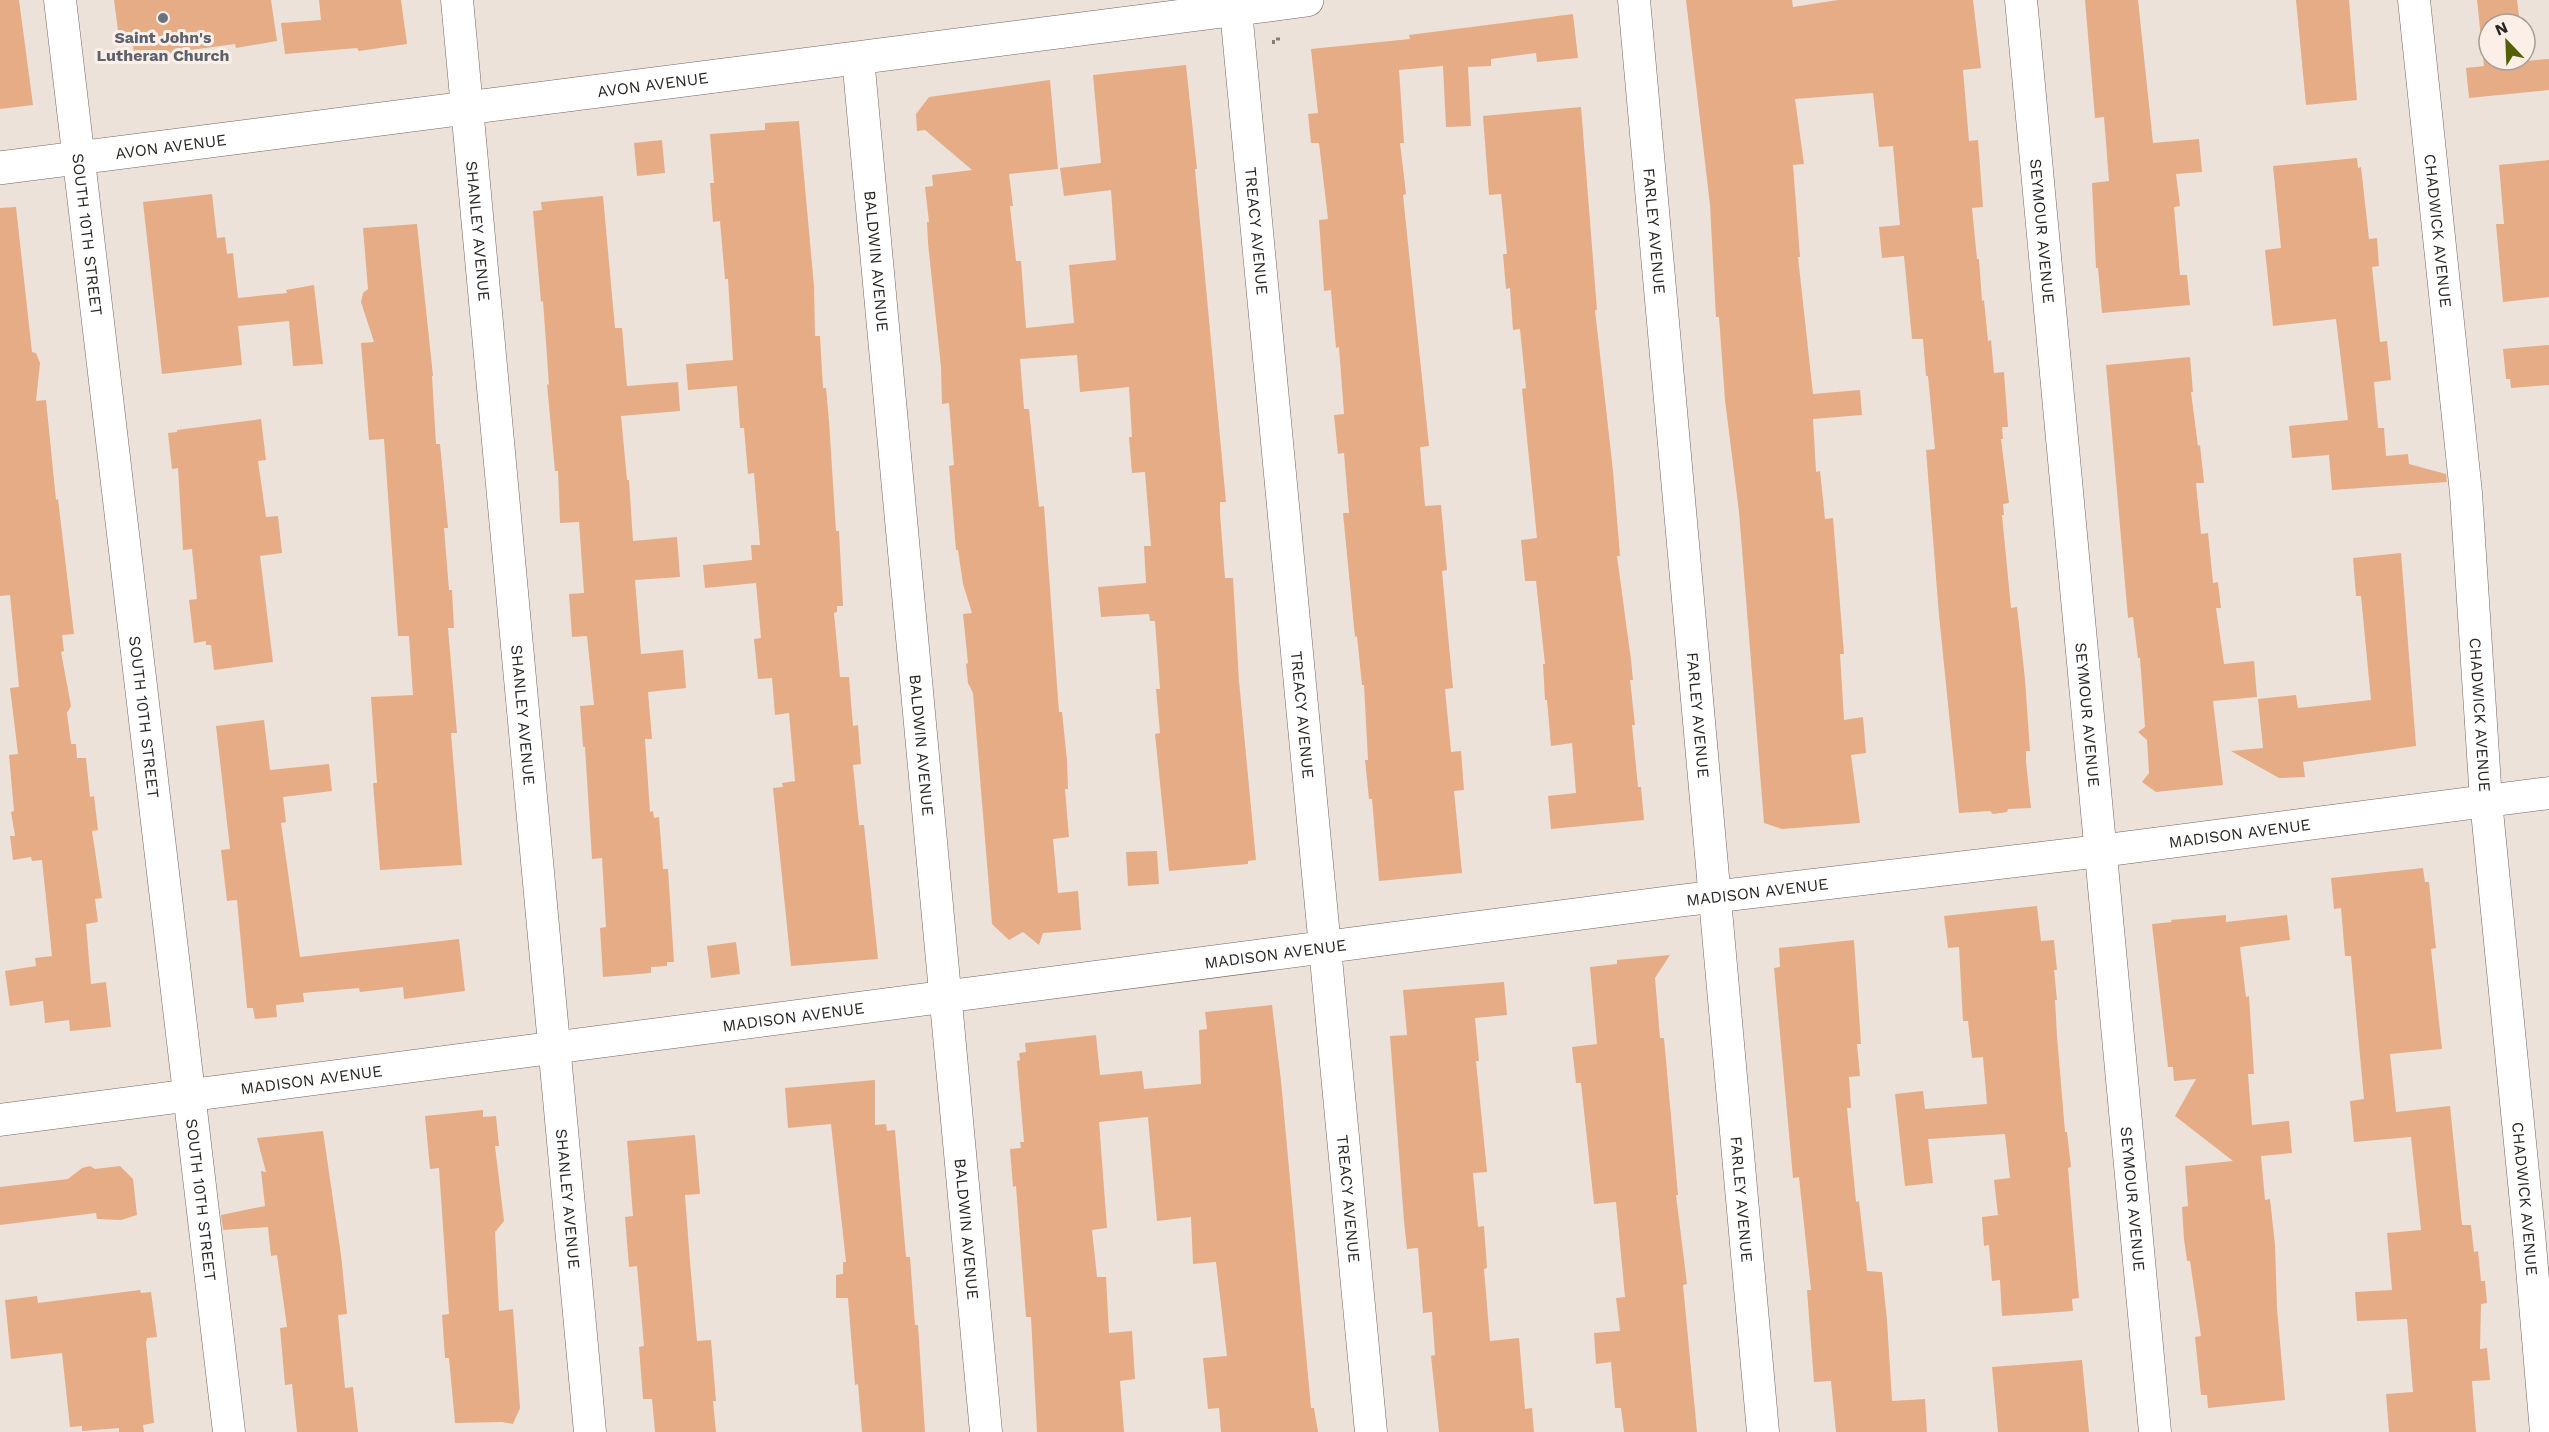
<svg xmlns="http://www.w3.org/2000/svg" width="2549" height="1432" font-family="'Work Sans',sans-serif">
  <style>
    .building { fill: #e6ac85 }
    .lines { fill: none; stroke-linecap: round; stroke-linejoin: round }
    .minor-casing { stroke: #716760; stroke-width: 33 }
    .tertiary-casing { stroke: #716760; stroke-width: 34 }
    .path { stroke: #857e78; stroke-width: 4; stroke-dasharray: 3 4.5; stroke-linecap: butt }
    .minor { stroke: #fff; stroke-width: 32 }
    .tertiary { stroke: #fff; stroke-width: 33 }
    .worship-dot { fill: #6b7280; stroke: #fbefe7; stroke-width: 2 }
    .labels { text-anchor: middle; dominant-baseline: central; stroke-width: 6; stroke-linejoin: round; paint-order: stroke }
    .worship-label { font-size: 16px; font-weight: bold; fill: #5b616d; stroke: #fbefe7 }
    .street-label { font-size: 16px; fill: #292522; stroke: #fbefe7 }
  </style>
  <rect width="100%" height="100%" fill="#ede2da"/>
  <path class="building" d="M 0,0 L 19,0 L 33,105 L 0,109 Z
    M 114,0 L 271,0 L 277,41 L 236,48 L 235,44 L 161,54 L 161,59 L 135,62 L 132,37 L 119,38 Z
    M 319,0 L 401,0 L 407,44 L 359,51 L 357,48 L 285,54 L 281,23 L 321,20 Z
    M 1686,0 L 1792,0 L 1793,7 L 1838,0 L 1973,0 L 1981,68 L 1963,70 L 1969,141 L 1978,140 L 1983,207 L 1972,208 L 1977,259 L 1979,259 L 1982,301 L 1984,300 L 1988,341 L 1991,340 L 1994,373 L 2004,372 L 2008,427 L 2002,427 L 2003,439 L 2001,439 L 2009,503 L 2003,504 L 2004,515 L 2002,515 L 2011,608 L 2017,607 L 2025,679 L 2030,751 L 2026,751 L 2026,762 L 2031,808 L 2008,809 L 2007,812 L 1993,814 L 1990,811 L 1959,813 L 1939,615 L 1926,450 L 1935,449 L 1928,376 L 1926,376 L 1923,339 L 1912,339 L 1904,256 L 1882,258 L 1879,227 L 1900,225 L 1893,146 L 1879,147 L 1873,93 L 1795,99 L 1804,164 L 1793,165 L 1800,257 L 1798,257 L 1813,394 L 1860,390 L 1862,415 L 1813,419 L 1816,472 L 1820,471 L 1825,519 L 1833,518 L 1844,654 L 1840,654 L 1844,720 L 1863,717 L 1866,753 L 1851,755 L 1860,823 L 1782,829 L 1764,823 L 1739,512 L 1725,400 L 1719,317 L 1716,317 L 1710,205 Z
    M 2085,0 L 2138,0 L 2153,143 L 2199,139 L 2202,172 L 2176,174 L 2180,206 L 2174,207 L 2180,275 L 2187,275 L 2190,305 L 2102,313 L 2098,268 L 2096,268 L 2092,183 L 2109,181 L 2104,117 L 2095,118 Z
    M 2296,0 L 2349,0 L 2357,100 L 2306,105 Z
    M 2477,0 L 2517,0 L 2520,24 L 2489,24 L 2489,60 L 2524,61 L 2549,59 L 2549,90 L 2469,98 L 2466,68 L 2484,66 Z
    M 1573,14 L 1578,58 L 1537,62 L 1536,53 L 1491,59 L 1491,66 L 1468,67 L 1471,126 L 1446,127 L 1443,66 L 1399,70 L 1404,143 L 1400,143 L 1406,194 L 1403,195 L 1429,446 L 1420,447 L 1425,506 L 1441,505 L 1447,570 L 1442,571 L 1453,688 L 1445,689 L 1451,752 L 1461,751 L 1464,790 L 1454,791 L 1462,873 L 1379,881 L 1372,799 L 1369,799 L 1365,760 L 1368,760 L 1364,685 L 1362,685 L 1357,636 L 1355,637 L 1343,513 L 1349,513 L 1344,453 L 1338,454 L 1334,415 L 1344,414 L 1339,347 L 1336,348 L 1331,290 L 1324,291 L 1319,220 L 1328,219 L 1319,143 L 1311,143 L 1308,114 L 1318,113 L 1311,49 L 1410,39 L 1409,35 Z
    M 1186,65 L 1197,169 L 1195,169 L 1226,502 L 1220,502 L 1220,514 L 1225,578 L 1233,578 L 1239,681 L 1256,860 L 1248,861 L 1248,864 L 1169,871 L 1155,734 L 1160,733 L 1156,689 L 1160,689 L 1155,621 L 1150,621 L 1149,614 L 1101,617 L 1098,587 L 1146,583 L 1144,546 L 1151,546 L 1145,472 L 1132,473 L 1129,437 L 1132,437 L 1129,387 L 1080,392 L 1077,355 L 1020,359 L 1024,409 L 1029,409 L 1039,507 L 1044,506 L 1059,712 L 1062,712 L 1067,760 L 1068,789 L 1065,789 L 1069,837 L 1053,839 L 1058,893 L 1078,891 L 1081,930 L 1043,933 L 1039,945 L 1023,932 L 1009,940 L 992,924 L 973,693 L 968,683 L 966,664 L 968,663 L 963,614 L 972,613 L 963,584 L 958,550 L 956,550 L 949,466 L 954,465 L 949,403 L 942,404 L 941,367 L 928,243 L 927,222 L 929,222 L 925,187 L 933,186 L 932,175 L 972,170 L 925,130 L 917,131 L 916,114 L 929,97 L 1050,80 L 1058,169 L 1009,174 L 1013,206 L 1010,206 L 1016,261 L 1021,261 L 1026,328 L 1074,323 L 1069,265 L 1116,260 L 1111,190 L 1064,196 L 1060,168 L 1101,163 L 1093,75 Z
    M 1581,107 L 1597,310 L 1595,310 L 1613,471 L 1620,556 L 1617,556 L 1631,660 L 1633,680 L 1630,680 L 1635,725 L 1632,725 L 1638,787 L 1641,787 L 1644,820 L 1551,829 L 1548,796 L 1576,793 L 1572,743 L 1551,746 L 1547,700 L 1545,700 L 1543,664 L 1545,664 L 1536,581 L 1525,581 L 1521,540 L 1537,538 L 1522,389 L 1526,388 L 1520,329 L 1513,330 L 1510,288 L 1506,289 L 1503,254 L 1507,254 L 1501,194 L 1489,195 L 1483,116 Z
    M 799,121 L 814,286 L 815,336 L 820,336 L 823,388 L 826,388 L 829,421 L 836,531 L 839,531 L 843,606 L 837,606 L 837,612 L 834,613 L 840,677 L 849,677 L 853,726 L 858,725 L 861,764 L 853,765 L 859,825 L 864,825 L 878,959 L 791,966 L 773,788 L 783,787 L 782,783 L 795,781 L 789,713 L 775,715 L 772,678 L 758,679 L 754,639 L 761,638 L 756,583 L 705,588 L 703,565 L 752,560 L 751,545 L 760,545 L 754,473 L 748,474 L 744,428 L 740,428 L 737,386 L 688,390 L 686,364 L 733,360 L 728,279 L 725,279 L 720,221 L 713,222 L 710,183 L 714,183 L 710,134 L 765,130 L 765,123 Z
    M 662,140 L 665,173 L 637,176 L 634,143 Z
    M 2357,158 L 2358,168 L 2361,167 L 2369,239 L 2377,238 L 2379,266 L 2372,267 L 2380,342 L 2387,341 L 2391,380 L 2374,382 L 2378,428 L 2384,428 L 2386,456 L 2408,454 L 2409,464 L 2446,474 L 2447,482 L 2332,490 L 2329,455 L 2292,458 L 2289,426 L 2348,420 L 2336,319 L 2273,326 L 2265,250 L 2281,248 L 2273,166 Z
    M 2549,160 L 2549,297 L 2503,302 L 2496,224 L 2504,224 L 2499,165 Z
    M 212,194 L 217,238 L 225,237 L 227,254 L 233,253 L 238,298 L 287,293 L 286,290 L 314,285 L 323,364 L 293,366 L 289,321 L 238,326 L 242,365 L 162,374 L 143,202 Z
    M 603,196 L 615,328 L 622,328 L 627,386 L 678,382 L 680,411 L 621,416 L 627,480 L 629,480 L 633,541 L 677,537 L 680,577 L 635,580 L 641,654 L 683,650 L 686,688 L 648,692 L 652,739 L 645,739 L 650,812 L 653,811 L 654,818 L 659,817 L 663,869 L 668,869 L 674,962 L 667,962 L 667,966 L 651,967 L 651,973 L 603,977 L 600,928 L 606,927 L 602,858 L 592,859 L 585,747 L 583,747 L 580,706 L 594,705 L 587,636 L 572,637 L 569,594 L 584,593 L 579,522 L 560,523 L 558,471 L 555,471 L 547,384 L 549,385 L 543,301 L 541,302 L 533,211 L 542,210 L 541,202 Z
    M 16,207 L 32,352 L 36,353 L 40,363 L 36,401 L 46,400 L 56,500 L 58,499 L 74,634 L 62,635 L 64,651 L 61,652 L 71,706 L 67,713 L 71,744 L 76,744 L 77,758 L 86,758 L 90,797 L 94,796 L 98,830 L 92,831 L 102,898 L 95,899 L 98,922 L 86,924 L 91,984 L 106,982 L 111,1027 L 70,1031 L 69,1020 L 45,1023 L 43,1001 L 10,1006 L 5,971 L 36,966 L 35,958 L 52,956 L 42,860 L 32,861 L 31,857 L 13,860 L 10,836 L 15,836 L 11,812 L 14,811 L 9,755 L 18,754 L 10,688 L 19,687 L 10,595 L 0,596 L 0,208 Z
    M 417,224 L 433,376 L 432,376 L 436,444 L 440,444 L 448,528 L 444,528 L 449,590 L 452,590 L 454,628 L 448,628 L 457,733 L 451,733 L 462,865 L 380,870 L 373,783 L 377,783 L 371,697 L 413,695 L 409,636 L 398,636 L 384,439 L 369,440 L 361,343 L 374,342 L 361,302 L 363,293 L 368,289 L 363,228 Z
    M 2549,345 L 2549,385 L 2511,388 L 2510,379 L 2506,379 L 2503,349 Z
    M 2190,357 L 2193,392 L 2191,392 L 2198,446 L 2200,445 L 2204,483 L 2196,483 L 2201,534 L 2208,533 L 2213,583 L 2218,582 L 2221,608 L 2216,608 L 2224,664 L 2254,661 L 2257,697 L 2213,701 L 2223,785 L 2156,792 L 2142,782 L 2149,773 L 2147,740 L 2138,732 L 2145,727 L 2140,658 L 2138,658 L 2133,617 L 2128,618 L 2106,365 Z
    M 261,419 L 266,460 L 258,461 L 266,517 L 278,516 L 282,553 L 260,556 L 273,662 L 214,670 L 211,645 L 206,645 L 206,641 L 194,643 L 189,600 L 197,599 L 192,549 L 183,550 L 178,468 L 172,469 L 168,433 L 177,432 L 177,430 Z
    M 2401,553 L 2416,746 L 2303,762 L 2305,777 L 2279,778 L 2231,751 L 2263,748 L 2258,699 L 2296,695 L 2298,708 L 2371,700 L 2361,596 L 2356,596 L 2353,558 Z
    M 264,720 L 270,770 L 329,764 L 332,791 L 283,797 L 286,822 L 281,823 L 300,957 L 459,939 L 465,991 L 404,999 L 403,987 L 360,992 L 359,988 L 303,993 L 304,1002 L 276,1005 L 277,1017 L 255,1019 L 253,1008 L 247,1008 L 237,900 L 227,901 L 221,850 L 230,849 L 216,726 Z
    M 1157,851 L 1159,884 L 1128,886 L 1126,852 Z
    M 2423,868 L 2425,882 L 2429,882 L 2433,921 L 2436,948 L 2431,949 L 2442,1049 L 2390,1054 L 2396,1112 L 2450,1106 L 2462,1225 L 2471,1225 L 2474,1252 L 2478,1251 L 2481,1281 L 2485,1281 L 2487,1303 L 2481,1304 L 2480,1349 L 2487,1348 L 2490,1380 L 2472,1381 L 2476,1432 L 2389,1432 L 2386,1394 L 2413,1392 L 2407,1319 L 2357,1321 L 2355,1292 L 2392,1290 L 2387,1233 L 2421,1230 L 2411,1137 L 2354,1142 L 2350,1101 L 2364,1099 L 2356,1013 L 2351,956 L 2345,956 L 2341,908 L 2334,909 L 2331,878 Z
    M 2037,906 L 2041,941 L 2054,940 L 2057,970 L 2054,970 L 2057,1000 L 2055,1000 L 2057,1036 L 2065,1132 L 2067,1132 L 2071,1167 L 2068,1168 L 2079,1298 L 2072,1299 L 2073,1311 L 2002,1316 L 2000,1280 L 1992,1281 L 1989,1245 L 1984,1246 L 1982,1217 L 1998,1215 L 1994,1180 L 2010,1178 L 2005,1134 L 1928,1139 L 1933,1183 L 1905,1186 L 1895,1094 L 1923,1091 L 1925,1109 L 1987,1104 L 1983,1057 L 1972,1058 L 1968,1021 L 1963,1021 L 1959,947 L 1948,948 L 1944,916 Z
    M 2226,915 L 2226,922 L 2287,915 L 2290,940 L 2240,947 L 2246,997 L 2249,996 L 2254,1074 L 2248,1074 L 2252,1125 L 2289,1121 L 2292,1153 L 2261,1156 L 2265,1200 L 2270,1199 L 2275,1245 L 2277,1308 L 2285,1400 L 2208,1408 L 2207,1395 L 2201,1395 L 2195,1337 L 2201,1336 L 2190,1261 L 2187,1261 L 2184,1239 L 2182,1207 L 2188,1206 L 2185,1166 L 2233,1161 L 2175,1116 L 2196,1079 L 2174,1081 L 2173,1067 L 2168,1067 L 2152,924 L 2172,922 L 2171,920 Z
    M 1854,940 L 1861,1044 L 1857,1044 L 1860,1076 L 1849,1077 L 1851,1108 L 1847,1108 L 1856,1202 L 1859,1201 L 1867,1271 L 1882,1272 L 1887,1320 L 1892,1401 L 1925,1399 L 1927,1432 L 1836,1432 L 1831,1381 L 1814,1382 L 1807,1290 L 1811,1290 L 1799,1177 L 1793,1178 L 1774,968 L 1780,967 L 1779,948 Z
    M 736,942 L 740,974 L 711,978 L 707,946 Z
    M 1670,955 L 1655,978 L 1660,1038 L 1664,1038 L 1678,1195 L 1676,1195 L 1687,1284 L 1683,1285 L 1697,1432 L 1624,1432 L 1621,1408 L 1615,1408 L 1611,1362 L 1596,1364 L 1594,1333 L 1620,1331 L 1616,1298 L 1625,1297 L 1616,1202 L 1594,1204 L 1581,1083 L 1576,1083 L 1572,1047 L 1597,1044 L 1590,967 L 1617,964 L 1617,960 Z
    M 1504,982 L 1507,1015 L 1475,1018 L 1479,1061 L 1476,1061 L 1487,1172 L 1473,1173 L 1478,1227 L 1484,1226 L 1487,1268 L 1484,1269 L 1490,1341 L 1519,1338 L 1525,1409 L 1532,1408 L 1534,1432 L 1439,1432 L 1431,1356 L 1435,1355 L 1432,1312 L 1423,1313 L 1418,1248 L 1407,1249 L 1404,1221 L 1390,1036 L 1407,1035 L 1403,990 Z
    M 1272,1005 L 1281,1081 L 1311,1408 L 1314,1408 L 1318,1432 L 1221,1432 L 1219,1408 L 1208,1409 L 1203,1358 L 1227,1356 L 1216,1262 L 1193,1264 L 1191,1217 L 1157,1221 L 1148,1117 L 1099,1122 L 1107,1228 L 1092,1230 L 1097,1277 L 1106,1277 L 1109,1333 L 1132,1331 L 1135,1379 L 1120,1381 L 1124,1432 L 1037,1432 L 1031,1317 L 1026,1317 L 1016,1186 L 1013,1187 L 1010,1149 L 1021,1148 L 1020,1142 L 1024,1142 L 1017,1061 L 1020,1060 L 1019,1053 L 1026,1052 L 1025,1043 L 1096,1035 L 1100,1075 L 1142,1071 L 1144,1089 L 1201,1084 L 1199,1030 L 1207,1029 L 1205,1012 Z
    M 875,1080 L 875,1125 L 886,1124 L 887,1131 L 895,1130 L 906,1257 L 910,1257 L 915,1325 L 918,1325 L 925,1432 L 862,1432 L 858,1384 L 855,1385 L 848,1298 L 836,1298 L 836,1275 L 843,1274 L 843,1262 L 846,1262 L 831,1124 L 788,1128 L 785,1088 Z
    M 483,1110 L 483,1117 L 496,1116 L 499,1146 L 495,1146 L 504,1221 L 495,1232 L 499,1311 L 513,1309 L 520,1408 L 513,1424 L 502,1422 L 455,1423 L 449,1358 L 445,1358 L 442,1315 L 449,1314 L 439,1168 L 430,1169 L 425,1116 Z
    M 323,1131 L 341,1255 L 347,1314 L 338,1315 L 345,1388 L 353,1387 L 358,1432 L 297,1432 L 292,1384 L 285,1385 L 280,1328 L 287,1327 L 277,1255 L 271,1256 L 268,1227 L 223,1230 L 221,1215 L 265,1206 L 261,1171 L 266,1172 L 257,1138 Z
    M 695,1135 L 700,1194 L 685,1195 L 690,1262 L 697,1341 L 711,1340 L 716,1401 L 713,1401 L 716,1432 L 655,1432 L 652,1399 L 643,1399 L 639,1347 L 644,1346 L 637,1266 L 629,1267 L 625,1217 L 633,1216 L 627,1141 Z
    M 90,1166 L 95,1169 L 120,1166 L 133,1179 L 137,1215 L 121,1220 L 97,1219 L 96,1213 L 0,1225 L 0,1187 L 68,1179 L 82,1168 Z
    M 140,1290 L 141,1293 L 151,1292 L 157,1337 L 147,1338 L 146,1343 L 154,1423 L 143,1425 L 144,1432 L 119,1432 L 119,1428 L 82,1431 L 82,1426 L 70,1427 L 62,1353 L 11,1359 L 5,1300 L 37,1296 L 38,1303 Z
    M 2082,1360 L 2089,1432 L 1998,1432 L 1992,1367 Z"/>
  <g class="lines">
    <g class="minor-casing">
      <g id="minor">
        <path id="s1" d="M 60,0 L 229,1432"/>
        <path id="s2" d="M 457,0 L 590,1432"/>
        <path id="s3" d="M 1235,0 L 1371,1432"/>
        <path id="s4" d="M 1634,0 L 1763,1432"/>
        <path id="s5" d="M 2021,0 L 2155,1432"/>
        <path id="s6" d="M 2414,0 L 2466,493 L 2486,801 L 2529,1233 L 2546,1432"/>
        <path id="s7" d="M 858,58 L 986,1432"/>
        <path id="s8" d="M 0,1120 L 1678,901 L 2100,851 L 2549,793"/>
      </g>
    </g>
    <g class="tertiary-casing">
      <g id="tertiary">
        <path id="s9" d="M 0,168 L 1307,0"/>
      </g>
    </g>
    <path class="path" d="M 1272,42 L 1278,42 L 1278,36"/>
    <use href="#minor" class="minor"/>
    <use href="#tertiary" class="tertiary"/>
  </g>
  <circle class="worship-dot" cx="163" cy="18" r="6"/>
  <g class="labels">
    <g class="worship-label">
      <text x="163" y="37">Saint John's<tspan x="163" dy="18">Lutheran Church</tspan></text>
    </g>
    <g class="street-label">
      <text stroke="none"><textPath href="#s9" startOffset="658">AVON AVENUE</textPath></text>
      <text stroke="none"><textPath href="#s9" startOffset="172">AVON AVENUE</textPath></text>
      <text stroke="none"><textPath href="#s2" startOffset="232">SHANLEY AVENUE</textPath></text>
      <text stroke="none"><textPath href="#s3" startOffset="232">TREACY AVENUE</textPath></text>
      <text stroke="none"><textPath href="#s4" startOffset="232">FARLEY AVENUE</textPath></text>
      <text stroke="none"><textPath href="#s5" startOffset="232">SEYMOUR AVENUE</textPath></text>
      <text stroke="none"><textPath href="#s6" startOffset="232">CHADWICK AVENUE</textPath></text>
      <text stroke="none"><textPath href="#s1" startOffset="236">SOUTH 10TH STREET</textPath></text>
      <text stroke="none"><textPath href="#s7" startOffset="204">BALDWIN AVENUE</textPath></text>
      <text stroke="none"><textPath href="#s1" startOffset="722">SOUTH 10TH STREET</textPath></text>
      <text stroke="none"><textPath href="#s2" startOffset="718">SHANLEY AVENUE</textPath></text>
      <text stroke="none"><textPath href="#s3" startOffset="718">TREACY AVENUE</textPath></text>
      <text stroke="none"><textPath href="#s4" startOffset="718">FARLEY AVENUE</textPath></text>
      <text stroke="none"><textPath href="#s5" startOffset="718">SEYMOUR AVENUE</textPath></text>
      <text stroke="none"><textPath href="#s6" startOffset="718">CHADWICK AVENUE</textPath></text>
      <text stroke="none"><textPath href="#s7" startOffset="690">BALDWIN AVENUE</textPath></text>
      <text stroke="none"><textPath href="#s8" startOffset="2258">MADISON AVENUE</textPath></text>
      <text stroke="none"><textPath href="#s8" startOffset="1772">MADISON AVENUE</textPath></text>
      <text stroke="none"><textPath href="#s8" startOffset="1286">MADISON AVENUE</textPath></text>
      <text stroke="none"><textPath href="#s8" startOffset="800">MADISON AVENUE</textPath></text>
      <text stroke="none"><textPath href="#s8" startOffset="314">MADISON AVENUE</textPath></text>
      <text stroke="none"><textPath href="#s1" startOffset="1208">SOUTH 10TH STREET</textPath></text>
      <text stroke="none"><textPath href="#s2" startOffset="1204">SHANLEY AVENUE</textPath></text>
      <text stroke="none"><textPath href="#s3" startOffset="1204">TREACY AVENUE</textPath></text>
      <text stroke="none"><textPath href="#s4" startOffset="1204">FARLEY AVENUE</textPath></text>
      <text stroke="none"><textPath href="#s5" startOffset="1204">SEYMOUR AVENUE</textPath></text>
      <text stroke="none"><textPath href="#s6" startOffset="1204">CHADWICK AVENUE</textPath></text>
      <text stroke="none"><textPath href="#s7" startOffset="1176">BALDWIN AVENUE</textPath></text>
    </g>
  </g>
  <g transform="translate(2507 42) rotate(337)"><circle r="28" fill="#fbefe7" stroke="#a79e98" stroke-width="1.5"/>
  <path d="M0-4.5L10 22L0 15L-10 22Z" fill="#556100"/>
  <text y="-9" font-size="16" font-weight="bold" text-anchor="middle" fill="#292522">N</text>
  </g>
</svg>
